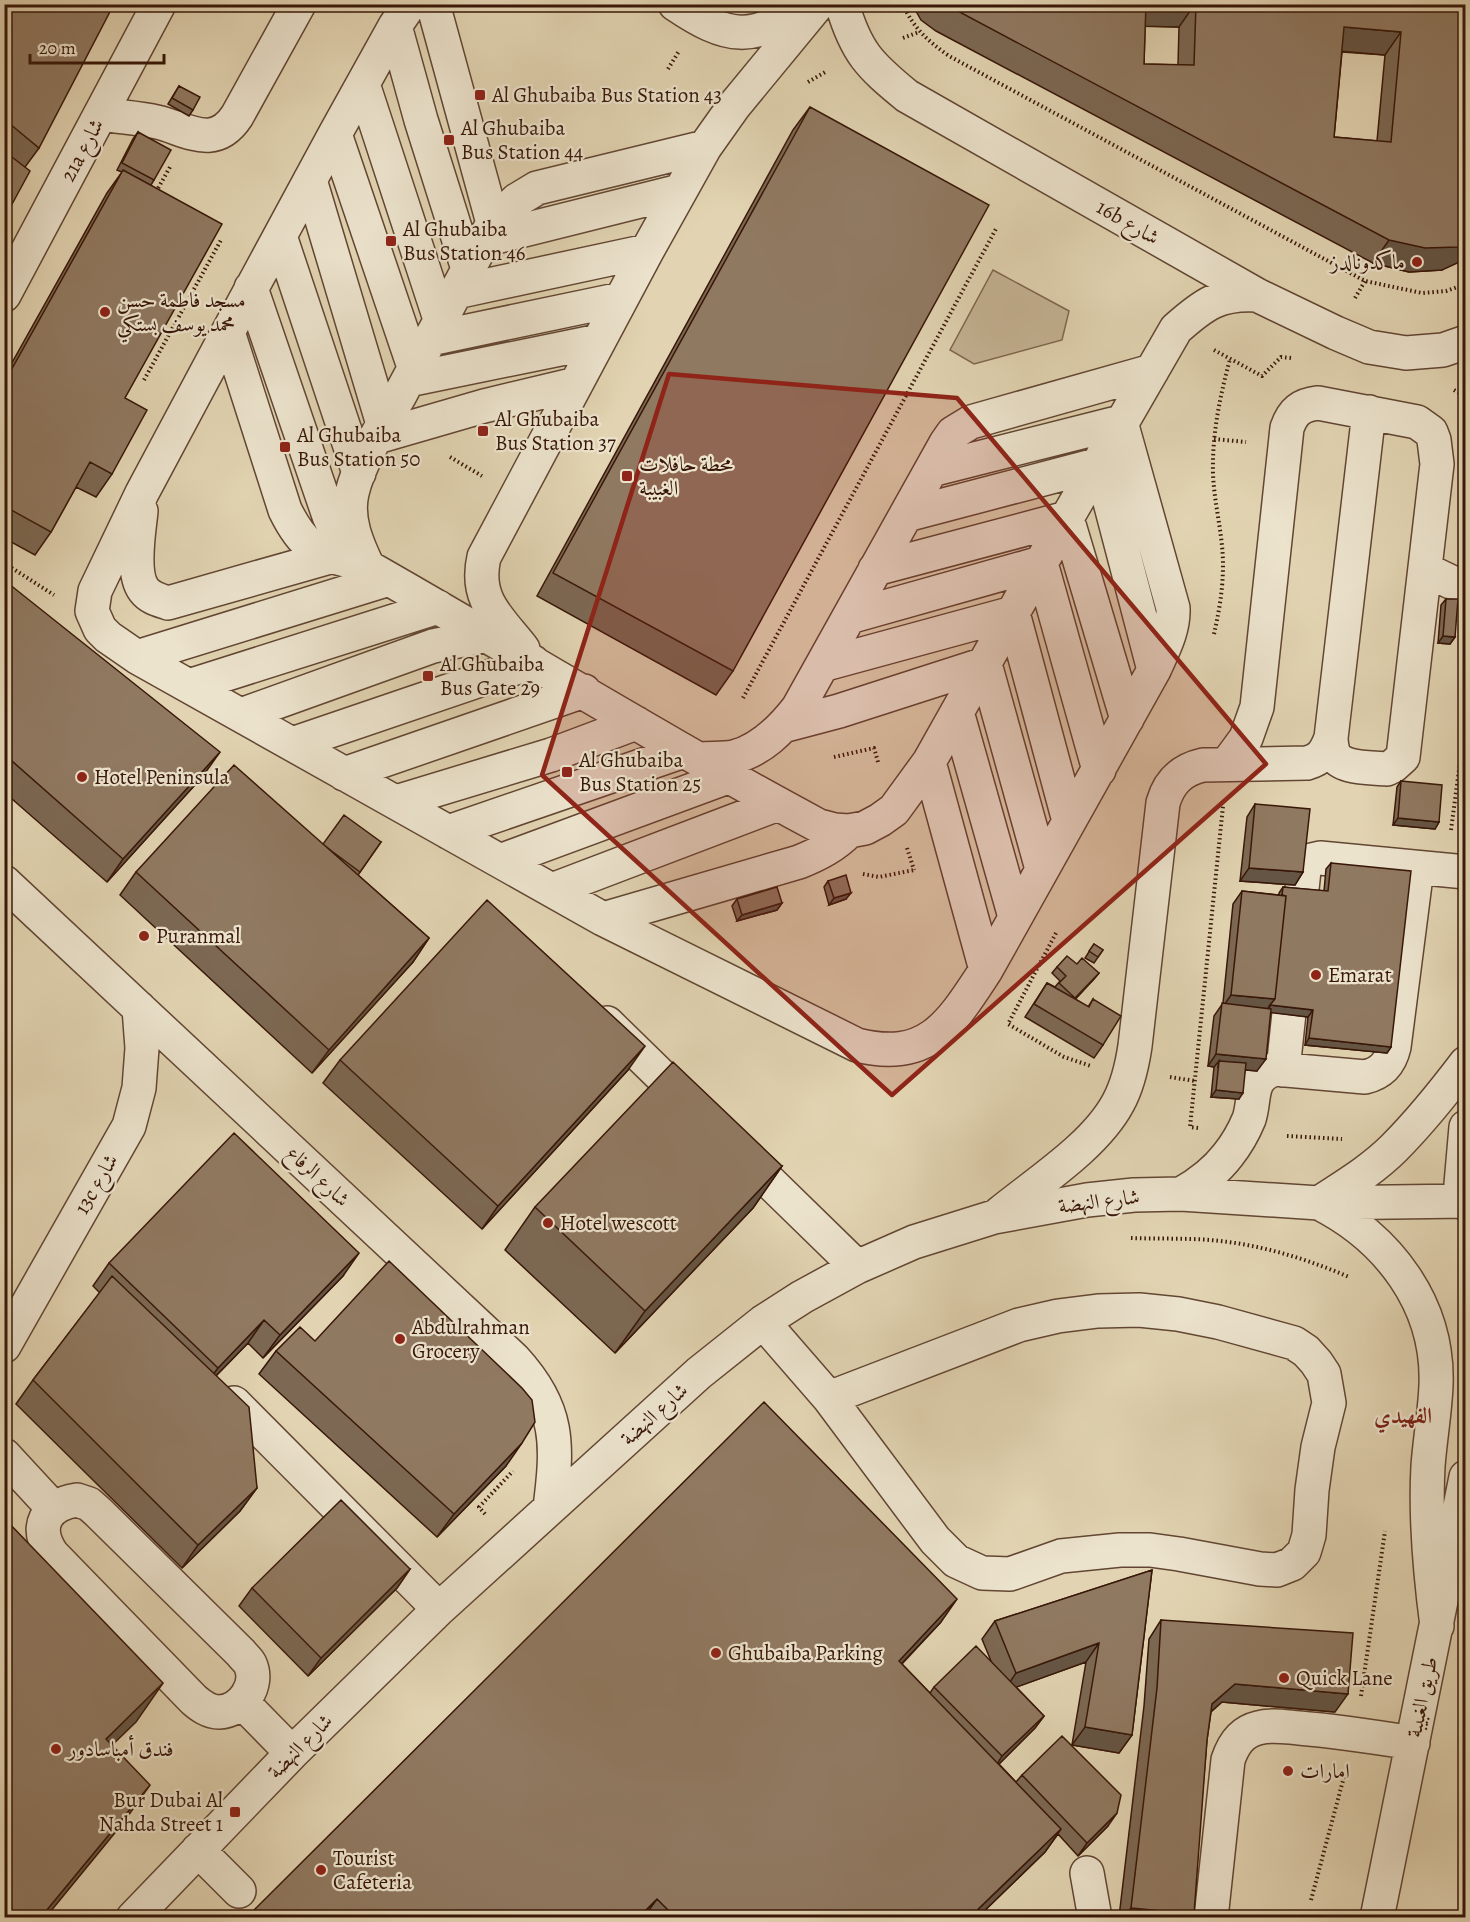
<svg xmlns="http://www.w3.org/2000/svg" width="1470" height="1922" font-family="Alegreya,Amiri,serif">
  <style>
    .garden { fill: #c5b495; stroke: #7e664f; stroke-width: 1.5 }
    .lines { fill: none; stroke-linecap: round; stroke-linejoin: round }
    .minor-casing { stroke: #624633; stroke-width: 36 }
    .path { stroke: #381709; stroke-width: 4; stroke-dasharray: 1.5 3; stroke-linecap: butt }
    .minor { stroke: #ece3cd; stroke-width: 33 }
    .wall { fill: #7c6853; stroke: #381709; stroke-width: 1.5; fill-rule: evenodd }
    .shaded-wall { fill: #655544; stroke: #381709; stroke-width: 1.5 }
    .building { fill: #907961; stroke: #381709; stroke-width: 1.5; fill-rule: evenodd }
    .marked { fill: #8f2418; fill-opacity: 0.2; stroke: #8f2418; stroke-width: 4.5; stroke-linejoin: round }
    .poi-dot { fill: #8f2418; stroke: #ece3cd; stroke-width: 2 }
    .labels { text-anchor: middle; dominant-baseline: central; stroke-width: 4.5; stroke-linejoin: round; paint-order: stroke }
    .poi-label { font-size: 21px; fill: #381709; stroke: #ece3cd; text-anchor: start }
    .street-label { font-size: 21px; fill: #381709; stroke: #ece3cd }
    .neighbourhood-label { font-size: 22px; font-weight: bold; fill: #7a1f14; stroke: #ece3cd }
  </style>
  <rect width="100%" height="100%" fill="#e2d4b2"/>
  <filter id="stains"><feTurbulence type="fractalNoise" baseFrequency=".00333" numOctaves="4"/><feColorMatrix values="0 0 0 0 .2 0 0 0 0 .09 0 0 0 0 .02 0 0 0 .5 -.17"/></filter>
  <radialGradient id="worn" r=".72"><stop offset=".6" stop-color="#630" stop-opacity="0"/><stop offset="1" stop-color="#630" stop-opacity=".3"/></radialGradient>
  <path class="garden" d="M 993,270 L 1069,311 L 1062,340 L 974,364 L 950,350 Z"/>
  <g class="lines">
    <g class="minor-casing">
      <path id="minor" d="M 410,4 L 395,26 L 335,134 L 228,332 L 142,493 L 95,591 L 92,611 L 100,629 L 108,637 L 137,657 L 603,919 L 857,1045 C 929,1063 951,1023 986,970 L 1154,670 C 1163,650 1174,630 1173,608 L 1121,422 L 931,470
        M 433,4 L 493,223
        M 675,4 C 727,39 753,44 805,4
        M 842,4 C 856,52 869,65 907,96 L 1257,295 L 1336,333 L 1369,347 L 1406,353 L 1443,350 L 1466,342
        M 395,26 L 421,120 L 468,269
        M 363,84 L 440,319
        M 101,114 C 120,117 139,118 157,122 C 187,129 214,151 237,116 L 299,4
        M 335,134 L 414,367
        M 310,180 L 383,424
        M 280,236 L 359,473
        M 484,240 L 680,191
        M 251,288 L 329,516 L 345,550
        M 456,292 L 647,251
        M 4,295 L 159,4
        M 228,332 L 285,510 C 308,557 323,552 368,567 C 519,653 666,744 819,826 L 834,830 L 849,831 L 865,828 L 880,820 L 894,810 L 929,762 L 1041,563 L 1176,329 C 1204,304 1219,293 1257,295
        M 430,339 L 621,299
        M 408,380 L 599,341
        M 377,437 L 484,406 L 576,384
        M 141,511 C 139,532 131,573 144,590 C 150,598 159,600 168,603 L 330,557
        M 906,515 L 1100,464 L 1154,670
        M 368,567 C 357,544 346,519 352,493 C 359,462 384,423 400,395 C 431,337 463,280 493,223 L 517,200 L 537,188 L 705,147
        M 875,569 L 1067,518 L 1127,719
        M 1426,570 L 1451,582 L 1466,584
        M 849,617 L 1041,563 L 1099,770
        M 523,649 C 499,618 474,600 484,557 L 647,251 L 705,147 L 734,106 L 818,4
        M 137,657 L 389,579
        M 822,665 L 1013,613 L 1069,821
        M 189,686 L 438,607
        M 957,712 L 1015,917
        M 241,715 L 433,646 L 487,635
        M 786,725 L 839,711 L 985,664 L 1042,869
        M 292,744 L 533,662
        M 700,759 C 711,758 723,759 734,757 C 761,750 781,730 798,708 L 946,443 L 953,433 L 971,422 L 1152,371
        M 929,762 L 986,970
        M 1227,764 L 1246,738 L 1257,707 L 1287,428 C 1293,411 1301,405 1318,403 L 1417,422 L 1431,432 L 1434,440 L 1437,464 L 1403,757 L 1393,766 L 1387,769 C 1372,767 1339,770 1333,752 C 1332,748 1331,742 1331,738
        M 344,774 L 584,691
        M 396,802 L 551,755 L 636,723
        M 448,832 L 684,751
        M 500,861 L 730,776
        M 4,882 L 514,1359 C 560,1409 558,1444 550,1508
        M 552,890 L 778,804
        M 603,919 L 799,862 C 819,854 834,846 849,831
        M 607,1023 L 693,1107
        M 1283,1070 L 1304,870 L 1307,861 L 1320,858 L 1466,872
        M 1466,1127 L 1461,1184 L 1466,1204
        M 738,1151 L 857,1267
        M 1181,1194 C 1199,1184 1215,1172 1228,1155 C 1236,1145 1244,1131 1249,1119 C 1256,1098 1248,1078 1275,1069 L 1365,1077 C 1382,1073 1390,1064 1394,1047 L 1417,868
        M 1319,1203 C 1388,1238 1439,1304 1436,1385 C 1435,1412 1430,1439 1428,1466 C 1425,1520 1430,1573 1437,1626
        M 1319,1203 C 1345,1186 1372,1170 1394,1148 C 1420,1122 1444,1092 1466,1063
        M 1000,1213 C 1038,1182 1095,1146 1118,1103 C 1128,1085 1132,1066 1135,1046 L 1163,803 C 1169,782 1181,770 1203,765 L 1307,763 C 1322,759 1326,751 1331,738 L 1369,412
        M 1139,1310 L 1178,1314 L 1218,1322 L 1294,1343 L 1306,1351 L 1316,1362 L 1324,1374 L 1329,1403 L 1318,1447 L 1312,1490 L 1309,1535 L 1304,1552 L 1292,1564 L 1277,1570 L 1260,1569 L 1179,1554 L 1150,1550 L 1120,1550 L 1061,1556 L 1010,1574 L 982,1573 L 956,1561 L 935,1540 L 829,1398 L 1019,1325 L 1058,1316 L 1098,1311 Z
        M 763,1322 L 829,1398
        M 4,1346 L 129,1126 L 139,1088 L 142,1048 L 139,1008
        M 234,1403 L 439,1609
        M 4,1455 L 53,1508
        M 77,1500 L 89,1504 L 98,1512 L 241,1653 C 243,1656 248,1660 250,1664 C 260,1685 242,1711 219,1712 C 209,1712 201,1706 194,1700 L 52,1554 C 34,1527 45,1505 77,1500 Z
        M 242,1702 L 292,1753
        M 198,1850 L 239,1891
        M 1087,1873 L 1095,1918
        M 133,1918 L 292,1753 L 439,1609 L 699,1373 L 763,1322 L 802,1297 L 857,1267 L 914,1242 L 994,1217 L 1087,1200 L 1134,1195 L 1181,1194 L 1319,1203 L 1466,1201
        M 1211,1918 L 1228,1760 C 1233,1745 1241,1732 1258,1728 C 1271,1724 1286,1727 1299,1728 C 1337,1731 1375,1737 1413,1743
        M 1377,1918 L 1466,1477"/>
    </g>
    <path class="path" d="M 903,4 C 913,28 928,41 949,56 L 1365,281 L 1422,293 L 1446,291 L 1466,284
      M 903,38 L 919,32
      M 668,69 L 679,51
      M 808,82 L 827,71
      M 156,192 L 170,167
      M 1355,298 L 1365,281
      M 1214,350 L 1262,376 L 1281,357 L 1291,358
      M 144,380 L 221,240
      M 1454,390 L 1466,397
      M 1214,439 L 1246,442
      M 450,457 L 482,476
      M 4,563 L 54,595
      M 1214,634 C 1219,612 1223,589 1223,565 C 1223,534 1214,504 1213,473 C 1212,434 1220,396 1230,359
      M 743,698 L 997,227
      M 834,757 L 874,748 L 878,762
      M 1451,830 L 1466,717
      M 907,848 L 914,870
      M 863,874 L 879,877 L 914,870
      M 1056,933 L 1008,1024 L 1064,1057 L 1091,1066
      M 1170,1077 L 1195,1081
      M 1198,1128 L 1190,1127 L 1223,806
      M 1287,1136 L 1342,1139
      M 1131,1238 C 1157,1239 1184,1238 1210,1240 C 1258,1244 1305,1258 1349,1277
      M 485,1514 L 479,1507 L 513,1471
      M 1361,1696 L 1385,1531
      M 1311,1900 L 1345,1773"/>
    <use href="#minor" class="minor"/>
  </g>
  <path class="wall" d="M 4,4 L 39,148 L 25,167 L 4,219 Z
    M 912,4 L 1466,4 L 1442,270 L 1409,272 L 1373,263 L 936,31 L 921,20 ZM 1145,26 L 1179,27 L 1178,65 L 1144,64 ZM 1342,52 L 1385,55 L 1377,141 L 1334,137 Z
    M 179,86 L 193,110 L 189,116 L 168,104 Z
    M 810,107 L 733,671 L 716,695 L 537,596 L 793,130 Z
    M 138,132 L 154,180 L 151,185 L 125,398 L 112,474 L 96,497 L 76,487 L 51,532 L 35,555 L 4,538 L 4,377 L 107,193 L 122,172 L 117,170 L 133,139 Z
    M 4,580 L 203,776 L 107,882 L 4,792 Z
    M 1446,599 L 1455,637 L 1450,644 L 1438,643 L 1441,605 Z
    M 1401,781 L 1439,822 L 1435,829 L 1393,825 L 1397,787 Z
    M 1255,804 L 1303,872 L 1295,885 L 1240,881 L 1247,817 Z
    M 381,842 L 358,875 L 429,938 L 413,962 L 312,1073 L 120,895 L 136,872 L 323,844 Z
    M 1331,863 L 1391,1047 L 1387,1053 L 1305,1045 L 1308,1017 L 1271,1012 L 1257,1071 L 1245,1070 L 1239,1099 L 1211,1097 L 1214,1067 L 1208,1066 L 1214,1016 L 1223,1003 L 1233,904 L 1242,891 L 1279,895 L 1279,893 L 1283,887 L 1324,891 L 1326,869 Z
    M 828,881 L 846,899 L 829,905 L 824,887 Z
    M 737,899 L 782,903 L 777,910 L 737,921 L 732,906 Z
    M 1094,944 L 1103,950 L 1094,963 L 1085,958 Z
    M 1077,964 L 1099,973 L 1094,979 L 1075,999 L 1088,1007 L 1093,999 L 1103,1045 L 1094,1058 L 1025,1017 L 1047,983 L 1055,987 L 1060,981 L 1052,973 L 1057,967 Z
    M 340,1060 L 628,1070 L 482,1229 L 323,1083 Z
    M 782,1166 L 753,1208 L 615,1353 L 505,1250 L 535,1207 Z
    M 109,1263 L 343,1276 L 263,1358 L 248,1343 L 216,1376 L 257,1488 L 240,1511 L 182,1568 L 16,1404 L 33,1380 L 100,1293 L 93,1286 Z
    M 315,1341 L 506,1466 L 437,1537 L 259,1374 L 276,1351 Z
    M 410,1569 L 397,1588 L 308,1676 L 239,1606 L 252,1588 Z
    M 1152,1570 L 1132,1735 L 1119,1753 L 1072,1745 L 1086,1662 L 1016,1687 L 1044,1716 L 1035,1728 L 999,1764 L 1016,1782 L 1022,1775 L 1108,1826 L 1078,1856 L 1058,1834 L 1045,1852 L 978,1917 L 247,1917 L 941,1622 L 902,1664 L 930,1693 L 934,1687 L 991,1661 L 982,1639 L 995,1621 Z
    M 1161,1620 L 1335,1712 L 1222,1702 L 1211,1712 L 1207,1740 L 1192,1917 L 1119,1917 L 1144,1706 L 1149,1639 Z
    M 1466,1868 L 1466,1917 L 1458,1917 Z"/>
  <path class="shaded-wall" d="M 1144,4 L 1195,4 L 1179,27 L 1129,26 Z
    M 1344,27 L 1401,32 L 1385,55 L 1328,50 Z
    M 1389,240 L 1466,244 L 1466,259 L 1442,270 L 1409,272 L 1373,263 Z
    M 1443,636 L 1455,637 L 1450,644 L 1438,643 Z
    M 220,752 L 203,776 L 107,882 L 123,859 Z
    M 1398,818 L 1439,822 L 1435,829 L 1393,825 Z
    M 1249,868 L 1303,872 L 1295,885 L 1240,881 Z
    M 851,893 L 846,899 L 829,905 L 834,898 Z
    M 782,903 L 777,910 L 737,921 L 742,915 Z
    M 429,938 L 413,962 L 312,1073 L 329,1050 Z
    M 1099,973 L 1094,979 L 1071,1004 L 1075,998 Z
    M 1231,995 L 1275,999 L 1266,1012 L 1222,1008 Z
    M 1270,1005 L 1313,1010 L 1308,1017 L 1266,1012 Z
    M 1309,1038 L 1391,1047 L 1387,1053 L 1305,1045 Z
    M 645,1046 L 628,1070 L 482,1229 L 498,1206 Z
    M 1216,1054 L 1266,1059 L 1257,1071 L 1218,1067 L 1219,1061 L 1214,1067 L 1208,1066 Z
    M 1216,1090 L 1243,1093 L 1239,1099 L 1211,1097 Z
    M 782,1166 L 753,1208 L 615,1353 L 645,1311 Z
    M 359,1253 L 343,1276 L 263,1358 L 280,1335 Z
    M 264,1320 L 248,1343 L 201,1391 L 218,1368 Z
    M 522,1443 L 506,1466 L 437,1537 L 454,1514 Z
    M 257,1488 L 240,1511 L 182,1568 L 198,1545 Z
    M 410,1569 L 397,1588 L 308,1676 L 321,1658 Z
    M 957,1599 L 941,1622 L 882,1684 L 899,1661 Z
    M 1099,1643 L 1086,1662 L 1003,1692 L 1016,1673 Z
    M 163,1683 L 136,1722 L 79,1777 L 106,1739 Z
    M 1235,1684 L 1348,1694 L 1335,1712 L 1222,1702 L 1199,1722 L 1212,1704 Z
    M 1044,1716 L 1035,1728 L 994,1769 L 1002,1756 Z
    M 1085,1727 L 1132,1735 L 1119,1753 L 1072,1745 Z
    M 150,1785 L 123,1823 L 46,1917 L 41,1917 Z
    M 1117,1813 L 1108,1826 L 1078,1856 L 1087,1843 Z
    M 1061,1829 L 1045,1852 L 978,1917 L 970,1917 Z
    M 657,1899 L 644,1917 L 639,1917 Z
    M 1131,1908 L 1194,1914 L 1192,1917 L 1124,1917 Z"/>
  <path class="building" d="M 4,4 L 114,4 L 39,148 L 4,119 Z
    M 948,4 L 1146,4 L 1144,64 L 1194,65 L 1196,4 L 1466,4 L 1466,244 L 1459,247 L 1425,248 L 1389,240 L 952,8 ZM 1344,27 L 1401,32 L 1391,142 L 1334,137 Z
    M 179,86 L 200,97 L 193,110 L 172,98 Z
    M 810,107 L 989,205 L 733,671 L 553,573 Z
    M 138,132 L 171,150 L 154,180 L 122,163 Z
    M 4,151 L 30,171 L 4,219 Z
    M 123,170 L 222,224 L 125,398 L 147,410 L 112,474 L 90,462 L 51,532 L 4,506 L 4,383 Z
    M 4,580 L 220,752 L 123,859 L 4,754 Z
    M 1446,599 L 1458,599 L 1455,637 L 1443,636 Z
    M 234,765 L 429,938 L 329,1050 L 136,872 Z
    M 1401,781 L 1442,785 L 1439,822 L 1398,818 Z
    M 1255,804 L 1310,809 L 1303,872 L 1249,868 Z
    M 344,815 L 381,842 L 360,872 L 333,852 L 323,844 Z
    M 1331,863 L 1411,871 L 1391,1047 L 1309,1038 L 1313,1010 L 1270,1005 L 1275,999 L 1286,896 L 1282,895 L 1283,887 L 1328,891 Z
    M 846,875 L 851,893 L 834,898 L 828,881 Z
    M 777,887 L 782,903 L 742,915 L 737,899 Z
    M 1242,891 L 1286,896 L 1275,999 L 1231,995 Z
    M 487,900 L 645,1046 L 498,1206 L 340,1060 Z
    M 1094,944 L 1103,950 L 1098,957 L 1089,951 Z
    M 1067,956 L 1077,964 L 1082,958 L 1099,973 L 1075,998 L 1059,983 L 1066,976 L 1057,967 Z
    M 1047,983 L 1089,1007 L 1093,999 L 1121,1016 L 1103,1045 L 1034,1004 Z
    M 1222,1003 L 1271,1009 L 1266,1059 L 1216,1054 Z
    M 1219,1061 L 1246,1063 L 1243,1093 L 1216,1090 Z
    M 673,1062 L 782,1166 L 645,1311 L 535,1207 Z
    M 234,1133 L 359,1253 L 280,1335 L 264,1320 L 218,1368 L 109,1263 Z
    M 389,1261 L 522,1388 L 532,1400 L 535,1422 L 522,1443 L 454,1514 L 276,1351 L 300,1327 L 315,1341 Z
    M 112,1276 L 249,1407 L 257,1488 L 198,1545 L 33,1380 Z
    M 764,1402 L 957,1599 L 899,1661 L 1061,1829 L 970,1917 L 675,1917 L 657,1899 L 639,1917 L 247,1917 Z
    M 341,1500 L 410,1569 L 321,1658 L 252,1588 Z
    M 4,1518 L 163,1683 L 106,1739 L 150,1785 L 41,1917 L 4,1917 Z
    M 1152,1570 L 1132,1735 L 1085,1727 L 1099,1643 L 1016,1673 L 995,1621 Z
    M 1161,1620 L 1353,1633 L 1348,1694 L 1235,1684 L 1212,1704 L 1207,1740 L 1194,1914 L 1131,1908 L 1157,1688 Z
    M 976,1646 L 1044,1716 L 1002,1756 L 934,1687 Z
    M 1062,1736 L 1121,1795 L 1117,1813 L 1087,1843 L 1022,1775 Z
    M 1466,1893 L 1466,1917 L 1462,1917 Z"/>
  <path class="marked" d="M 669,374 L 957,398 L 1266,764 L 892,1095 L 542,775 Z"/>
  <g class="poi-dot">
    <rect x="474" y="89" width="12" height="12" rx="3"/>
    <rect x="443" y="134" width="12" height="12" rx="3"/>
    <rect x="385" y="235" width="12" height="12" rx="3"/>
    <circle cx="1417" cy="262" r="6"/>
    <circle cx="105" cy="312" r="6"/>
    <rect x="477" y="425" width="12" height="12" rx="3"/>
    <rect x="279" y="441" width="12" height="12" rx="3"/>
    <rect x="621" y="470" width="12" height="12" rx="3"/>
    <rect x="422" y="670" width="12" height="12" rx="3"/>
    <rect x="561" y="766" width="12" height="12" rx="3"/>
    <circle cx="82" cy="777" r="6"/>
    <circle cx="144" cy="936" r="6"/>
    <circle cx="1316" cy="975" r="6"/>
    <circle cx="548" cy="1223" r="6"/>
    <circle cx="400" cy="1339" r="6"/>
    <circle cx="716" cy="1653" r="6"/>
    <circle cx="1284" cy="1678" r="6"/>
    <circle cx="56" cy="1749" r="6"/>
    <circle cx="1288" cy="1771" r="6"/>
    <rect x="229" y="1806" width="12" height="12" rx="3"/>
    <circle cx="321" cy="1870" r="6"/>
  </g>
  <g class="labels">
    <g class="poi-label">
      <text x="492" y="95">Al Ghubaiba Bus Station 43</text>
      <text x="461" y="128">Al Ghubaiba<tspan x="461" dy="24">Bus Station 44</tspan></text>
      <text x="403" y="229">Al Ghubaiba<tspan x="403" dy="24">Bus Station 46</tspan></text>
      <text x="1405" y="262" text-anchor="end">ماكدونالدز</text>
      <text x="117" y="300">مسجد فاطمة حسن<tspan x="117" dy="24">محمد يوسف بستكي</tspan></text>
      <text x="495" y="419">Al Ghubaiba<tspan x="495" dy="24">Bus Station 37</tspan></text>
      <text x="297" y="435">Al Ghubaiba<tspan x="297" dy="24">Bus Station 50</tspan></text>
      <text x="639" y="464">محطة حافلات<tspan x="639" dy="24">الغبيبة</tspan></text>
      <text x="440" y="664">Al Ghubaiba<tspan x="440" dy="24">Bus Gate 29</tspan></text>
      <text x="579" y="760">Al Ghubaiba<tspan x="579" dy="24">Bus Station 25</tspan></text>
      <text x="94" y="777">Hotel Peninsula</text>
      <text x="156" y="936">Puranmal</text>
      <text x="1328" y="975">Emarat</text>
      <text x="560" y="1223">Hotel wescott</text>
      <text x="412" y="1327">Abdulrahman<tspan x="412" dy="24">Grocery</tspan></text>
      <text x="728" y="1653">Ghubaiba Parking</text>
      <text x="1296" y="1678">Quick Lane</text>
      <text x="68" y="1749">فندق أمباسادور</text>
      <text x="1300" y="1771">امارات</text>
      <text x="223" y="1800" text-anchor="end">Bur Dubai Al<tspan x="223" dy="24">Nahda Street 1</tspan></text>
      <text x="333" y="1858">Tourist<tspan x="333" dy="24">Cafeteria</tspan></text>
    </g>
    <g class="street-label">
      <text transform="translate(82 150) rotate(-62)">21a شارع</text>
      <text transform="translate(1128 222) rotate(30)">16b شارع</text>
      <text transform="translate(318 1176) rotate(43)">شارع الرفاع</text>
      <text transform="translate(96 1184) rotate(-60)">13c شارع</text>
      <text transform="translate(1099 1201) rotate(-7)">شارع النهضة</text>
      <text transform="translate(654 1414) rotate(-42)">شارع النهضة</text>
      <text transform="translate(1422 1697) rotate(-78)">طريق الغبيبة</text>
      <text transform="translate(300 1746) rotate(-45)">شارع النهضة</text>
    </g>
    <g class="neighbourhood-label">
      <text x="1403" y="1416">الفهيدي</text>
    </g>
  </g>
  <rect width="1470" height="1922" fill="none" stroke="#e2d4b2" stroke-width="24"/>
  <rect x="6" y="6" width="1458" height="1910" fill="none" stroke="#381709" stroke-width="3"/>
  <rect x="12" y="12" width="1446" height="1898" fill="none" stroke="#381709" stroke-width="1.5"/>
  <path d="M30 54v9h134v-9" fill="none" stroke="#381709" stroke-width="3"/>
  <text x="39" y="54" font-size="18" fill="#381709" stroke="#ece3cd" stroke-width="4.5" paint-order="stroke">20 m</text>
  <rect width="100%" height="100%" filter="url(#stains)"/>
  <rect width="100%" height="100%" fill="url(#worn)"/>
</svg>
